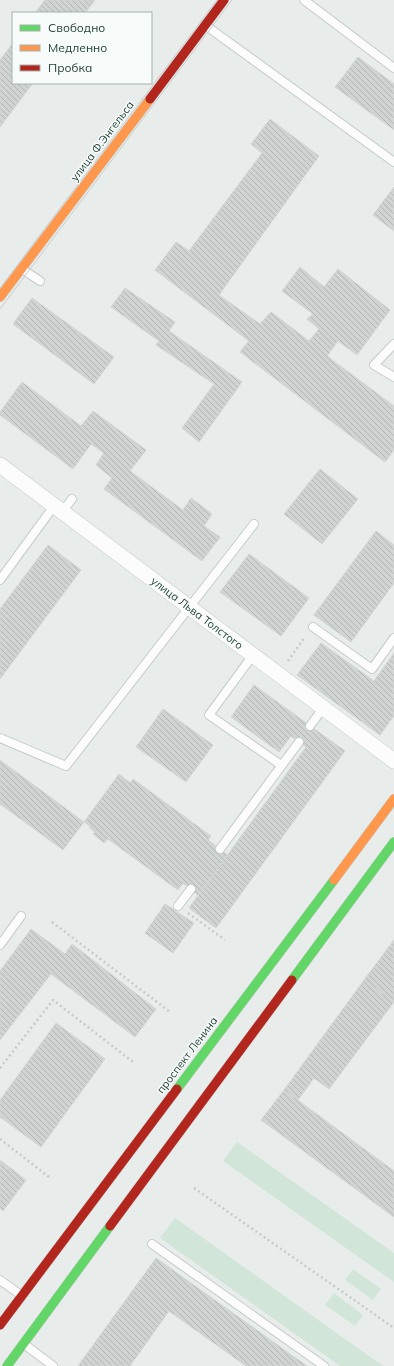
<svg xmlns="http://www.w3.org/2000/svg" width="394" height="1366" font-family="Mulish,sans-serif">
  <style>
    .green { fill: #d1e6d8 }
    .building { fill: url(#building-back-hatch); stroke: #d1d6d4 }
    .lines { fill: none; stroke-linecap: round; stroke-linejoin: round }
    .lane-casing { stroke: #c5cac8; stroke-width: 10 }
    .street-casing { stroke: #c5cac8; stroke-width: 16 }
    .fast-casing { stroke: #c3cbc8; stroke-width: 10 }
    .slow-casing { stroke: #c3cbc8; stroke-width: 10 }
    .jam-casing { stroke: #c3cbc8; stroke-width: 10 }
    .path { stroke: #c3ccca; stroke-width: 2.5; stroke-dasharray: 2 3; stroke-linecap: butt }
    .lane { stroke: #fcfcfc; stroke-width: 8 }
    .street { stroke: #fcfcfc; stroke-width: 15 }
    .fast { stroke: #63d668; stroke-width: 9 }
    .slow { stroke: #ff974d; stroke-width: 9 }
    .jam { stroke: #b3261e; stroke-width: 9 }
    .tram { stroke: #c9cdcc; stroke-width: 1 }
    .labels { text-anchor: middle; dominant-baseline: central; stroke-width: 3; stroke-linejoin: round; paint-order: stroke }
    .street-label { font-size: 11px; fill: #24423a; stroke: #f7fbf9 }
  </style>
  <defs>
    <pattern id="building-back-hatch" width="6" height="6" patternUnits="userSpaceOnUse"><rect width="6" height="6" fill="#cfd4d2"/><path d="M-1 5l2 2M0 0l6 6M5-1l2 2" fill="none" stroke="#b2b7b5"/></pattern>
  </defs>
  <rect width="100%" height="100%" fill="#e8edeb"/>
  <path class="green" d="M 237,1142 L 394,1253 L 394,1282 L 223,1161 Z
    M 175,1218 L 383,1366 L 340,1366 L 160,1238 Z
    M 353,1269 L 381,1289 L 373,1300 L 345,1280 Z
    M 334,1293 L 363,1315 L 355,1326 L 325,1305 Z"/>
  <path class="building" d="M 45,0 L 95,0 L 85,13 L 35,13 Z
    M 13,43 L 13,83 L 33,83 L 0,127 L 0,60 Z
    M 358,57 L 394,84 L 394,130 L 335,87 Z
    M 270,119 L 319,156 L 219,295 L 260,324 L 271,312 L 309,341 L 319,329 L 307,319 L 313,314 L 282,291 L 300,267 L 324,287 L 338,269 L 390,310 L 357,355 L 338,341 L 327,356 L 394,406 L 394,450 L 385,462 L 240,352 L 249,341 L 155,270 L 176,242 L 189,251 L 262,153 L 251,144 Z
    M 394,187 L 394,231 L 373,215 Z
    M 125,288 L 175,322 L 169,331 L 242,382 L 199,442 L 182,428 L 214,384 L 156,345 L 159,341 L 111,307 Z
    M 32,298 L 114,357 L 94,384 L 13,324 Z
    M 22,382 L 81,426 L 93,411 L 146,450 L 130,471 L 183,510 L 191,498 L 212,514 L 204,526 L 220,537 L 202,561 L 104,489 L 112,478 L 96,465 L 104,453 L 91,444 L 73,469 L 0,415 L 0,412 Z
    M 320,469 L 358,499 L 322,544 L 284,514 Z
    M 376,531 L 394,545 L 394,583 L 351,642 L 314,615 Z
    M 48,545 L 81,570 L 0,679 L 0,609 Z
    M 249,554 L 309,598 L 281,636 L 220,592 Z
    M 321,643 L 374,681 L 394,653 L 394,716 L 380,735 L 297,675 Z
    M 254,685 L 345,751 L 216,928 L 189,908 L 306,747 L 291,736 L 279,752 L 231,717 Z
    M 163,709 L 213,745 L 186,782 L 136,747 Z
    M 0,760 L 84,822 L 63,850 L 0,804 Z
    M 119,774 L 130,783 L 133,779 L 211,836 L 208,840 L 228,855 L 198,895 L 183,883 L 178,890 L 108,839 L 104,843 L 93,834 L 95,832 L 89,827 L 90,826 L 84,822 Z
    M 165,904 L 194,923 L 173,953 L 145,933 Z
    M 31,929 L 65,954 L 72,944 L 156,1009 L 135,1037 L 51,974 L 0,1040 L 0,971 Z
    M 394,940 L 394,1002 L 364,980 Z
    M 364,980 L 394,1002 L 329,1089 L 314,1078 L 298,1100 L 284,1090 Z
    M 56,1023 L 105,1059 L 41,1147 L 0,1117 L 0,1100 Z
    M 284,1090 L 394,1171 L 394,1217 L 261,1120 Z
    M 0,1160 L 26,1180 L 3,1211 L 0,1208 Z
    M 156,1258 L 307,1366 L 246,1366 L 169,1311 L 130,1366 L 78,1366 Z"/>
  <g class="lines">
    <g class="lane-casing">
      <path id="lane" d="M 304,0 L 394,68
        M 205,25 L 394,162
        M 22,269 L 40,281
        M 394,344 L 374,365 L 394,377
        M 62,512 L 72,499
        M 0,580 L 54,506
        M 313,627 L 372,669 L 394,638
        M 253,655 L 209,715 L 281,765
        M 310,726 L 323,708
        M 0,738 L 66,766 L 254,524
        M 220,849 L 299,742
        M 178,906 L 191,889
        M 0,945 L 21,916
        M 152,1244 L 324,1366
        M 0,1280 L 21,1295
        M 24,1344 L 53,1366"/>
    </g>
    <g class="street-casing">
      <path id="street" d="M 0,465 L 394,761"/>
    </g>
    <g class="fast-casing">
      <path id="fast" d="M 292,980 L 394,842
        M 177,1089 L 334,880
        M 7,1366 L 110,1226"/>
    </g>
    <g class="slow-casing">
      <path id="slow" d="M 0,297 L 150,99
        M 334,880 L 394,799"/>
    </g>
    <g class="jam-casing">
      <path id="jam" d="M 150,99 L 224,0
        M 110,1226 L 292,980
        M 0,1325 L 177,1089"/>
    </g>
    <path class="path" d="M 288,661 L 305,637
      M 188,913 L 225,940
      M 52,922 L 170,1012
      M 0,1068 L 53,1000 L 133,1062
      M 0,1139 L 49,1177
      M 194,1188 L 394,1328"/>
    <use href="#lane" class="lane"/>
    <use href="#street" class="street"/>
    <use href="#fast" class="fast"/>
    <use href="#slow" class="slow"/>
    <use href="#jam" class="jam"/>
    <path class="tram" d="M 0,288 L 217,0
      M 0,309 L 232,0"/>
  </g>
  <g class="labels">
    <g class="street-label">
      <text transform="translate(102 141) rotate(-53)">улица Ф.Энгельса</text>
      <text transform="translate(197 613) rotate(37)">улица Льва Толстого</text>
      <text transform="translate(187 1055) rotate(-53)">проспект Ленина</text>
    </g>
  </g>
  <rect x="12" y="12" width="140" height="72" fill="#f7fbf9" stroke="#a3b1ad"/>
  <rect x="20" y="25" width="20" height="6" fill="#63d668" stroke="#a3b1ad"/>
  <text x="48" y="32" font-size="12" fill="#24423a">Свободно</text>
  <rect x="20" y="45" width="20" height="6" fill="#ff974d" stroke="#a3b1ad"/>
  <text x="48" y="52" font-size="12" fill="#24423a">Медленно</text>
  <rect x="20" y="65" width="20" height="6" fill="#b3261e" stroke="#a3b1ad"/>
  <text x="48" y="72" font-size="12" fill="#24423a">Пробка</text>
</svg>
